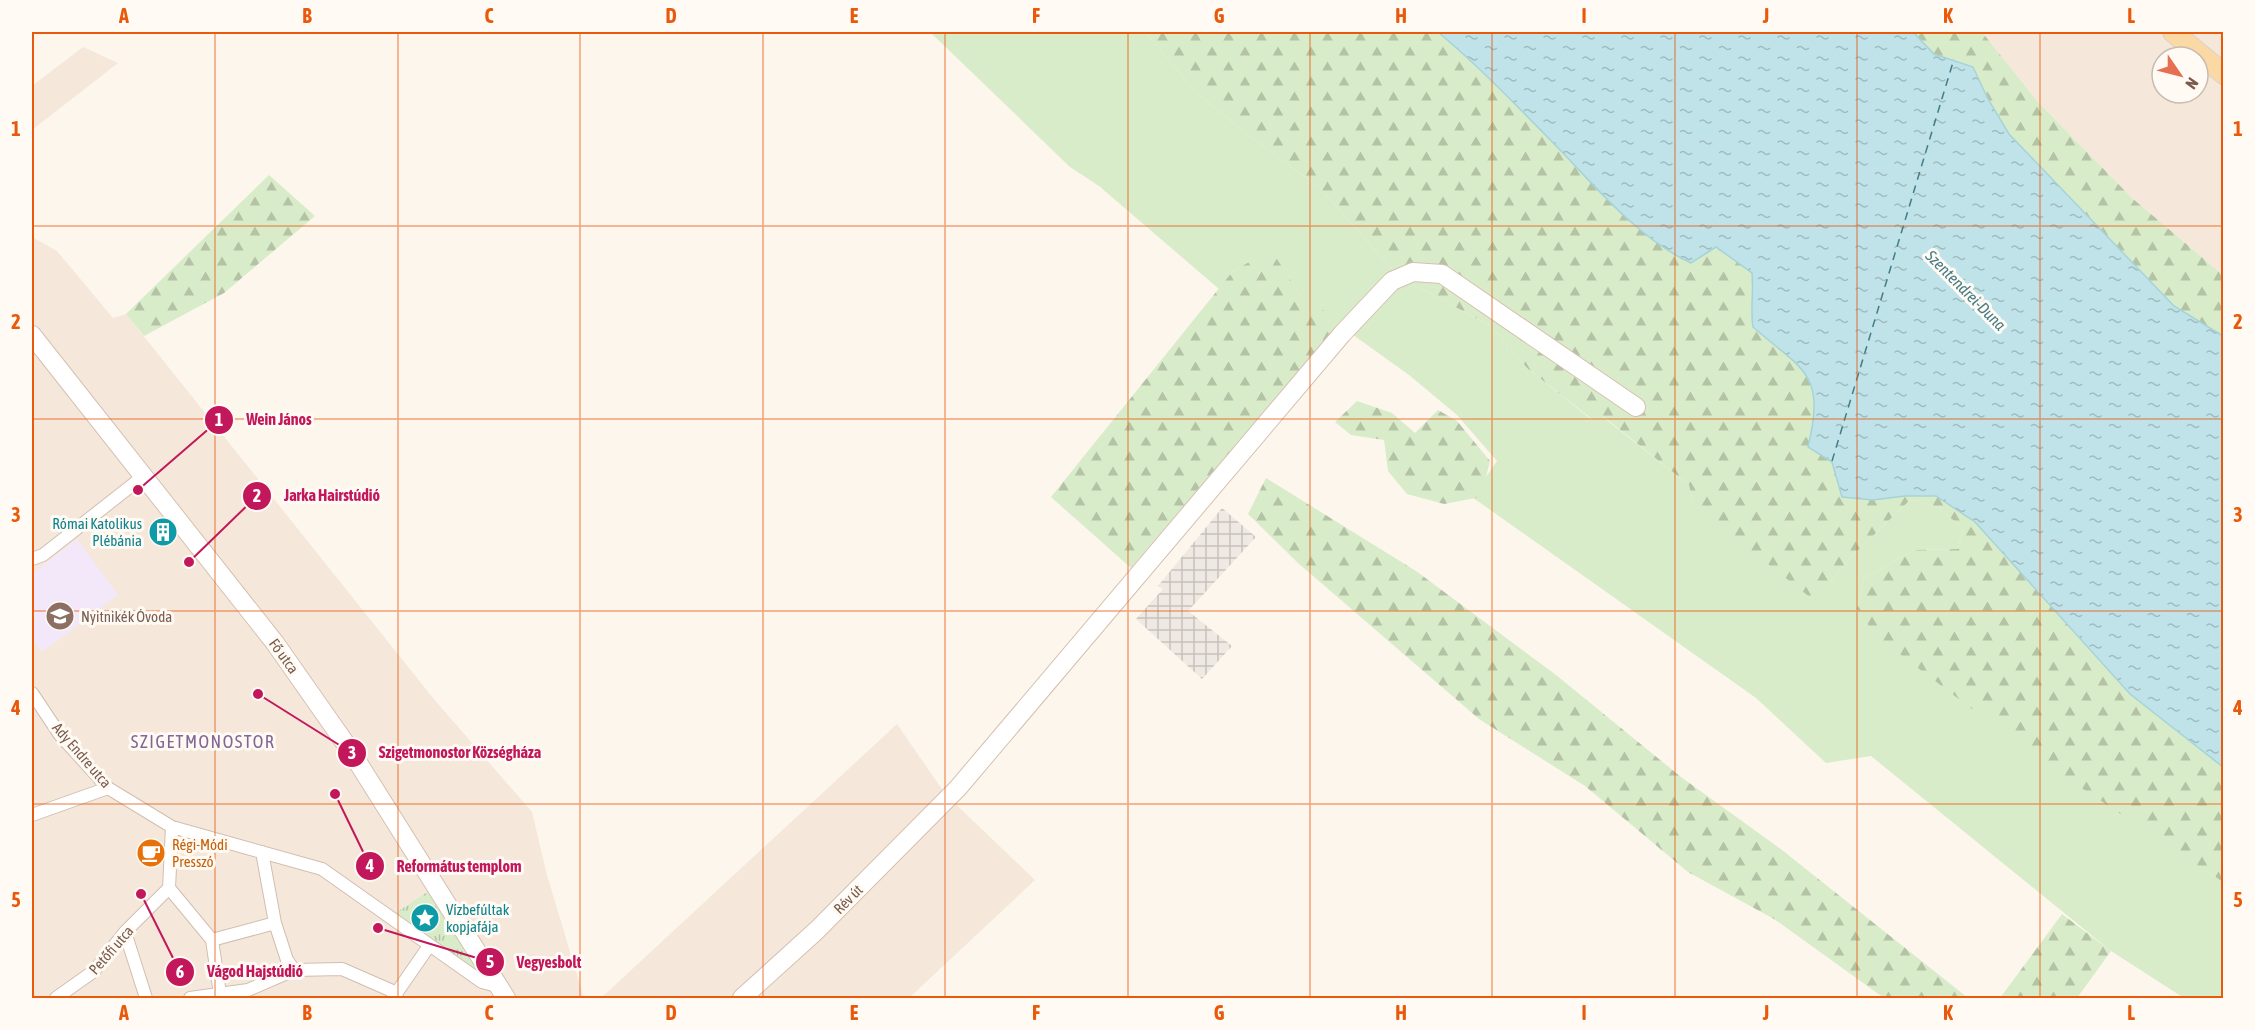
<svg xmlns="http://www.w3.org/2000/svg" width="2255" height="1030" font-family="'Asap Condensed',sans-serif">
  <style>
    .residential { fill: #f5e8da; fill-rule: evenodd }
    .industrial { fill: url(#industrial-grid) }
    .education { fill: #f3e8fa }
    .grass { fill: #d8ecc9 }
    .forest { fill: url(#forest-firs) }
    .park { fill: url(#park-tufts) }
    .water { fill: url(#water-ripples); stroke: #a5d3da; stroke-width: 1.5 }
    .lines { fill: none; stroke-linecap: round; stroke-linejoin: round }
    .ferry { stroke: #437c86; stroke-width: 1.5; stroke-dasharray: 8 6; stroke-linecap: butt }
    .street-casing { stroke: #d1beb0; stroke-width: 14 }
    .secondary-casing { stroke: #d6c0b0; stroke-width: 20 }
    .primary-casing { stroke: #dad1cd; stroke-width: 22 }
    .street { stroke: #fff; stroke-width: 12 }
    .secondary { stroke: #fff; stroke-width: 18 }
    .primary { stroke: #fbd9a5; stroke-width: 20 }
    .grid { fill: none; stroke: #e8590c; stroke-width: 1.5; stroke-opacity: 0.55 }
    .labels { text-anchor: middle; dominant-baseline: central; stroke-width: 6; stroke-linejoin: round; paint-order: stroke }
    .culture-label { font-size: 15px; fill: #0d838f; stroke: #fffaf3; text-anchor: end }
    .education-label { font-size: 15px; fill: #785e54; stroke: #fffaf3; text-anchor: start }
    .street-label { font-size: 15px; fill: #7a5c4d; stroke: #fffaf3 }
    .food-label { font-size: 15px; fill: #c56008; stroke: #fffaf3; text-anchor: start }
    .water-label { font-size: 16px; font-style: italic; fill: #437c86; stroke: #fffaf3 }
    .quarter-label { font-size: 18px; letter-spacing: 1.5px; fill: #846695; stroke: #fffaf3 }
    .leader { fill: none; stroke: #c2185b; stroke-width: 2 }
    .callout-dot { fill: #c2185b; stroke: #fffaf3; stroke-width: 2 }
    .mark-label { font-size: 18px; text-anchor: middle; font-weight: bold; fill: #fff }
    .callout-label { font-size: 16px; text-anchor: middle; font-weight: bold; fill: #c2185b; stroke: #fffaf3; stroke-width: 6; stroke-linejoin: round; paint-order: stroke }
    .neatline { fill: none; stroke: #e8590c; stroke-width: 2 }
    .grid-label { font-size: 20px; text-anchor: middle; font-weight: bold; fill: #e8590c }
  </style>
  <defs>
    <pattern id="industrial-grid" width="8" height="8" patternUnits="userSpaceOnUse" patternTransform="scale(1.5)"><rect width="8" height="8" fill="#efe9e4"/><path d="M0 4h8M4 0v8" fill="none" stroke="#c7c0bb"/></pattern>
    <pattern id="forest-firs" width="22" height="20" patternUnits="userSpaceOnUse" patternTransform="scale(1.5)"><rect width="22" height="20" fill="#d8ecc9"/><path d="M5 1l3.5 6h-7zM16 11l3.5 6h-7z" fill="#b4c2a5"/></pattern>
    <pattern id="park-tufts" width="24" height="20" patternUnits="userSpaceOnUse" patternTransform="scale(1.5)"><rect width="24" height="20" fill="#d8ecc9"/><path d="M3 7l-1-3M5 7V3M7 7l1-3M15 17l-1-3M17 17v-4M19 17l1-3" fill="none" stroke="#b4c2a5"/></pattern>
    <pattern id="water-ripples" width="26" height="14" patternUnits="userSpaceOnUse" patternTransform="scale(1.5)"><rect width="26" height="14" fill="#bfe3e8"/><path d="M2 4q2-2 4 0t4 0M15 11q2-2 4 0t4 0" fill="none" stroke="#a0bbbe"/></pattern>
  </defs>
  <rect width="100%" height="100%" fill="#fdf6ec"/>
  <path class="residential" d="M 1982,32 L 2223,32 L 2223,275 L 2132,198 L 2038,102 ZM 2162,57 L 2198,57 L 2198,93 L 2162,93 Z
    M 83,47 L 118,63 L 32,130 L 32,86 Z
    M 32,237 L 57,251 L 113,318 L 126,314 L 433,698 L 532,812 L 547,875 L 584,998 L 32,998 Z
    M 897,724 L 946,795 L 1035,880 L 909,998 L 601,998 Z"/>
  <path class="industrial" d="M 1222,508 L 1256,537 L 1188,611 L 1232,646 L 1202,679 L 1136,619 L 1163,589 L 1158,586 Z"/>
  <path class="education" d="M 77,539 L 118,595 L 42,652 L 32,638 L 32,574 Z"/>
  <path class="grass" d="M 930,32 L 1145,32 L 1196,92 L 1243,131 L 1319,187 L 1399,277 L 1491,326 L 1527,368 L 1592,420 L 1603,417 L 1689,485 L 1694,506 L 1831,581 L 1850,558 L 1911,499 L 1938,508 L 1963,528 L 1958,549 L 1914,550 L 1864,578 L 1857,609 L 2153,834 L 2223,882 L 2223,998 L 2184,998 L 2111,951 L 1871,756 L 1826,763 L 1756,698 L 1472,497 L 1497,461 L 1457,415 L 1409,375 L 1303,299 L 1271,251 L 1233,271 L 1219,289 L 1099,186 L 1070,167 Z"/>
  <path class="forest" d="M 1145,32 L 1438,32 C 1482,69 1522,111 1563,153 C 1600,192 1641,240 1691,263 L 1716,247 L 1752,273 C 1754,291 1750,309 1753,327 C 1803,371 1826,372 1808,447 L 1832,461 L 1842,497 L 1873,500 L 1905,496 L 1936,496 L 1975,522 L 2130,694 L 2223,767 L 2223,882 L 2035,757 L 1876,636 L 1857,609 L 1864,578 L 1914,550 L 1958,549 L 1963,528 L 1938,508 L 1911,499 L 1850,558 L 1831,581 L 1811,598 L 1694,506 L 1689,485 L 1604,417 L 1593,420 L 1527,368 L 1491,326 L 1399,277 L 1319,187 L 1243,131 L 1196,92 Z
    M 1913,32 L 1982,32 L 2038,102 L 2132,198 L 2223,275 L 2223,336 L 2174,306 L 2009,134 L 1988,99 L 1973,67 L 1934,54 Z
    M 269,175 L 315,216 L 224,293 L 144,336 L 126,314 Z
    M 1271,250 L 1303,299 L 1342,320 L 1131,568 L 1051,497 L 1233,271 Z
    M 1357,401 L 1392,413 L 1415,433 L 1438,410 L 1457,421 L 1490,461 L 1481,497 L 1444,504 L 1407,494 L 1388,471 L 1384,440 L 1351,435 L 1335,422 Z
    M 1266,478 L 1416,571 L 1556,675 L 1681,777 L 1782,850 L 1968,998 L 1884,998 L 1774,919 L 1688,872 L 1585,786 L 1479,719 L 1298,563 L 1248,514 Z
    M 2062,914 L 2111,951 L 2077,998 L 2000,998 Z"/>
  <path class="park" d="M 429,891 L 483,974 L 465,965 L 394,914 Z"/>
  <path class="water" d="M 1438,32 L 1913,32 L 1934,54 L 1973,67 L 1988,99 L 2009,134 L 2174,306 L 2223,336 L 2223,767 L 2130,694 L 1975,522 L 1936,496 L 1905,496 L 1873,500 L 1842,497 L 1832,462 L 1808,447 C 1826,372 1803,371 1753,327 C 1750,309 1754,291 1752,273 L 1716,247 L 1691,263 C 1641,240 1600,192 1563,153 C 1522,111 1482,69 1438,32 Z"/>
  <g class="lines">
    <path class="ferry" d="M 1832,461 L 1954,59"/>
    <g class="street-casing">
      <path id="street" d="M 32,559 L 43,555 L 145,475
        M 32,693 L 60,735 L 108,788 L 172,827 L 322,869 L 482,982 L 497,986
        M 32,815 L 108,788
        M 262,852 L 275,923
        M 169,888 L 212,940 L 220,994
        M 125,932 L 146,998
        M 212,940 L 275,923 L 287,960 L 294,970
        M 56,998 L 94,971 L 125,932 L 169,888 L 172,827
        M 190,998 L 248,990 L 294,970 L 342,969 L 397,993
        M 393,998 L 429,946"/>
    </g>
    <g class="secondary-casing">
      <path id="secondary" d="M 32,335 L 275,643 L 350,750 L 506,998
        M 742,998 L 817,930 L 958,788 L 1342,334 L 1392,281 L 1413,272 L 1442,274 L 1636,407"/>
    </g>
    <g class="primary-casing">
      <path id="primary" d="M 2173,32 L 2224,74"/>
    </g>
    <use href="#street" class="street"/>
    <use href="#secondary" class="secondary"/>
    <use href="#primary" class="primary"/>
  </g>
  <path class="grid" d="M 215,32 L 215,998M 398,32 L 398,998M 580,32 L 580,998M 763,32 L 763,998M 945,32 L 945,998M 1128,32 L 1128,998M 1310,32 L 1310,998M 1492,32 L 1492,998M 1675,32 L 1675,998M 1857,32 L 1857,998M 2040,32 L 2040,998M 32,226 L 2224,226M 32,419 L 2224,419M 32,611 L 2224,611M 32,804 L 2224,804"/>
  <defs>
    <g id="building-disc" transform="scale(1.5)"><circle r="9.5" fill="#0f9aa8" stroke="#fffaf3"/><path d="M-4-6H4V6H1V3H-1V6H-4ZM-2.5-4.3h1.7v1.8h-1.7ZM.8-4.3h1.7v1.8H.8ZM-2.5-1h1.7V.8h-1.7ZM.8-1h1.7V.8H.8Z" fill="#fff"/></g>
    <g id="school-disc" transform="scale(1.5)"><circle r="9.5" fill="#8d6e63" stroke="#fffaf3"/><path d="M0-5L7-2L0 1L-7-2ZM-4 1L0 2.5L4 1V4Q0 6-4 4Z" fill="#fff"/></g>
    <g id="cafe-disc" transform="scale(1.5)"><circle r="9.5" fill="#e8710a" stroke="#fffaf3"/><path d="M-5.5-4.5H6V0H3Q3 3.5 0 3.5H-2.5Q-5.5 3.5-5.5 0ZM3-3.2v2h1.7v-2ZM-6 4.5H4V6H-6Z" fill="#fff"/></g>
    <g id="sight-disc" transform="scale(1.5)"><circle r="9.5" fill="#0f9aa8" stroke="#fffaf3"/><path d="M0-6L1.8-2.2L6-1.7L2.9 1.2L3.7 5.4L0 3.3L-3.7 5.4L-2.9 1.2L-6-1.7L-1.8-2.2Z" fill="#fff"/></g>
  </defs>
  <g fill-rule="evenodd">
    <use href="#building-disc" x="163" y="532"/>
    <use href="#school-disc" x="60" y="616"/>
    <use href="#cafe-disc" x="151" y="853"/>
    <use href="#sight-disc" x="425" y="918"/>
  </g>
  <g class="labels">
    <g class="culture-label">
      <text x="142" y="523">Római Katolikus<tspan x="142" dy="17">Plébánia</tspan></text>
      <text x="446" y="909" text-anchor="start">Vízbefúltak<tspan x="446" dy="17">kopjafája</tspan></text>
    </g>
    <g class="education-label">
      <text x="81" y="616">Nyitnikék Óvoda</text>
    </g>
    <g class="street-label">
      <text transform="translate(284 656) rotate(54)">Fő utca</text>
      <text transform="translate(82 755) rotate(49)">Ady Endre utca</text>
      <text transform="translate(848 899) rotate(-45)">Rév út</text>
      <text transform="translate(111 950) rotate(-49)">Petőfi utca</text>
    </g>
    <g class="food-label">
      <text x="172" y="844">Régi-Módi<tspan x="172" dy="17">Presszó</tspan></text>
    </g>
    <g class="water-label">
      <text transform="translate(1966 290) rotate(45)">Szentendrei-Duna</text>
    </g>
    <g class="quarter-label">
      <text x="203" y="741">SZIGETMONOSTOR</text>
    </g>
  </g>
  <path class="leader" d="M138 490L219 420M189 562L257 496M258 694L352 753M335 794L370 866M378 928L490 962M141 894L180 972"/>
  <g class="callout-dot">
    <circle cx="138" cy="490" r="6"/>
    <circle cx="189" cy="562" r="6"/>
    <circle cx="258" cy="694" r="6"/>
    <circle cx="335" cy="794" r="6"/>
    <circle cx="378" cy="928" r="6"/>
    <circle cx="141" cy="894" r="6"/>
    <circle cx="219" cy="420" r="15"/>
    <circle cx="257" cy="496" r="15"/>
    <circle cx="352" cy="753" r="15"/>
    <circle cx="370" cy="866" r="15"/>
    <circle cx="490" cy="962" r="15"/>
    <circle cx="180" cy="972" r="15"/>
  </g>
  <g class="mark-label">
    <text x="219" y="426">1</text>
    <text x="257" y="502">2</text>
    <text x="352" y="759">3</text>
    <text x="370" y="872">4</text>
    <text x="490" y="968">5</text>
    <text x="180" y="978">6</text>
  </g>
  <g class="callout-label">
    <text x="279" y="425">Wein János</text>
    <text x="332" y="501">Jarka Hairstúdió</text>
    <text x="460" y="758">Szigetmonostor Községháza</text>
    <text x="459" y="872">Református templom</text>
    <text x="549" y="968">Vegyesbolt</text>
    <text x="255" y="977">Vágod Hajstúdió</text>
  </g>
  <rect width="2255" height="1030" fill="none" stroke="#fffaf3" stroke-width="66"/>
  <g transform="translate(2180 75) rotate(125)"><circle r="28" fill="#fffaf3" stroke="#cabbb1" stroke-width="1.5"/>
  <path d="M0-4.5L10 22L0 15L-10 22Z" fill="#e76f51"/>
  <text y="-9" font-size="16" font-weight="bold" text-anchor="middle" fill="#7a5c4d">N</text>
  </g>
  <rect x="33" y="33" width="2189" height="964" class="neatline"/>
  <g class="grid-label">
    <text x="124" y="23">A</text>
    <text x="307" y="23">B</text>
    <text x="489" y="23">C</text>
    <text x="671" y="23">D</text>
    <text x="854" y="23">E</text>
    <text x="1036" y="23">F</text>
    <text x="1219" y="23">G</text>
    <text x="1401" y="23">H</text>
    <text x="1584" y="23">I</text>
    <text x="1766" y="23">J</text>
    <text x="1948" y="23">K</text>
    <text x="2131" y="23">L</text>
    <text x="16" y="136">1</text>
    <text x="2238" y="136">1</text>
    <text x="16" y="329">2</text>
    <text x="2238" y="329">2</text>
    <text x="16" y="522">3</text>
    <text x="2238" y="522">3</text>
    <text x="16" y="715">4</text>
    <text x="2238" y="715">4</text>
    <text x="16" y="907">5</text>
    <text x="2238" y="907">5</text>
    <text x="124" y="1020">A</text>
    <text x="307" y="1020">B</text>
    <text x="489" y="1020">C</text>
    <text x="671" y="1020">D</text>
    <text x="854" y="1020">E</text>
    <text x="1036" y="1020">F</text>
    <text x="1219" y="1020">G</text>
    <text x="1401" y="1020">H</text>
    <text x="1584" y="1020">I</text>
    <text x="1766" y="1020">J</text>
    <text x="1948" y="1020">K</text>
    <text x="2131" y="1020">L</text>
  </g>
</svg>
